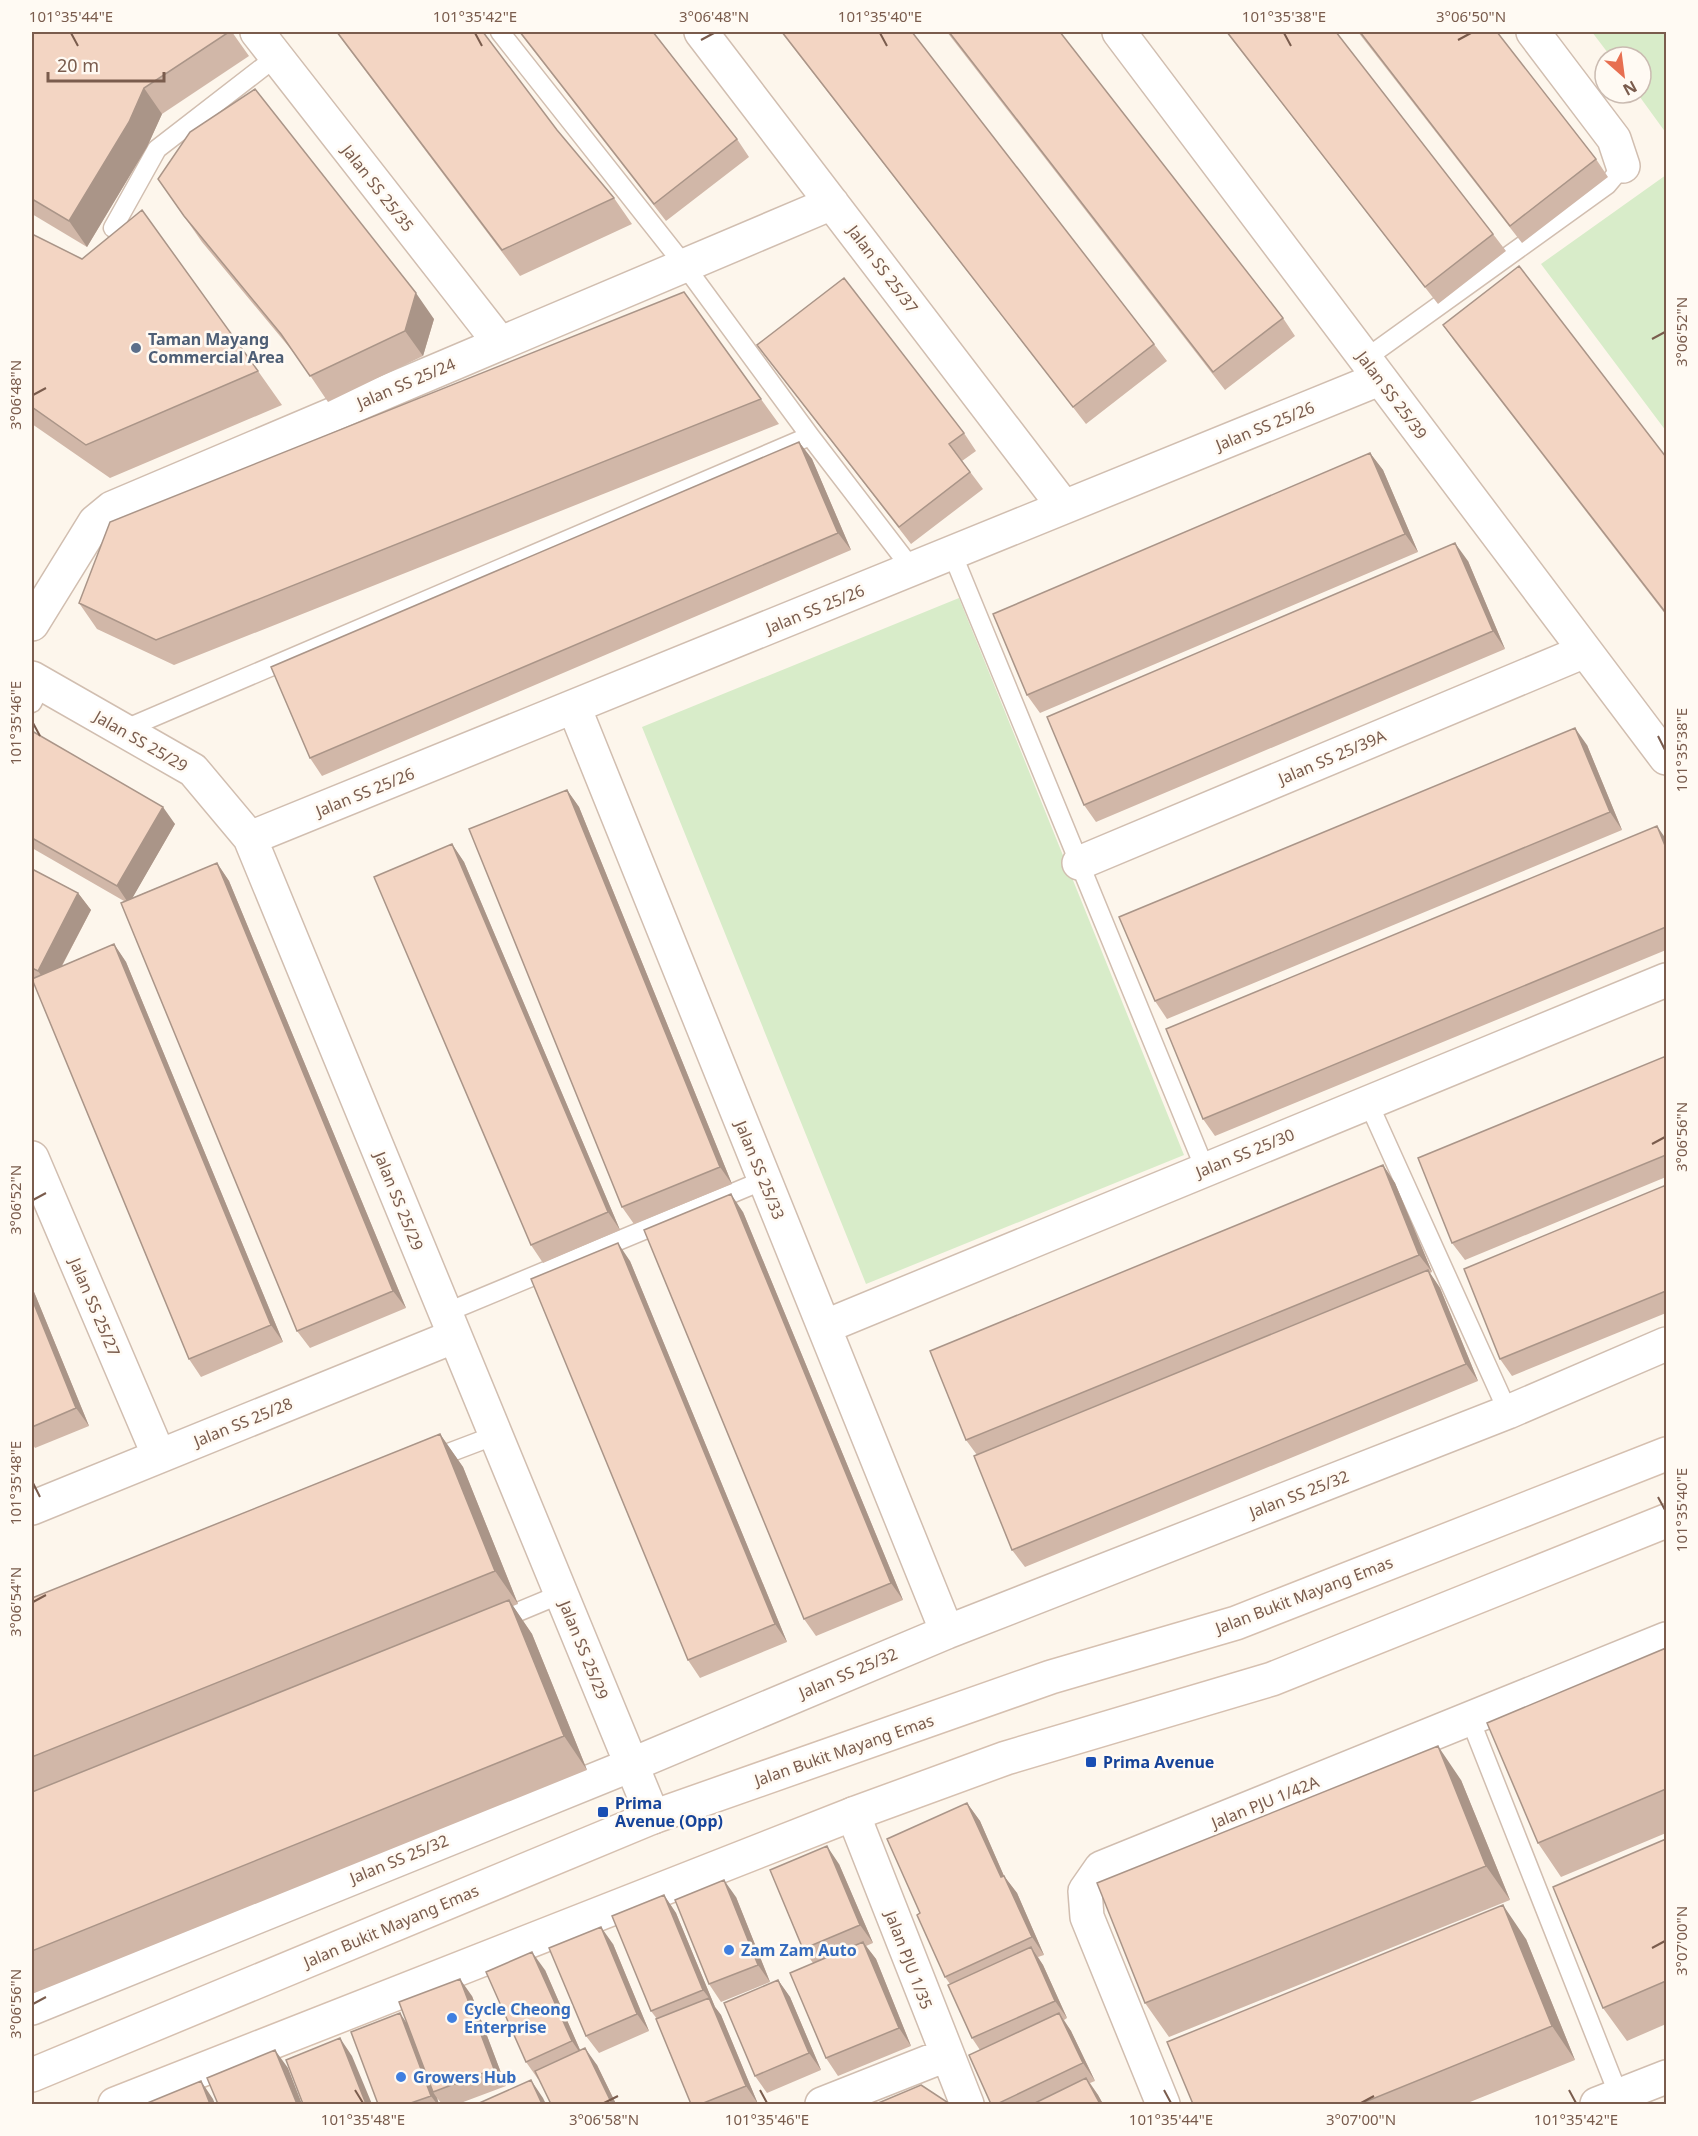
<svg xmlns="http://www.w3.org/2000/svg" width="1698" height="2136" font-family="'Noto Sans',sans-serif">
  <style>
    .green { fill: #d8ecc9 }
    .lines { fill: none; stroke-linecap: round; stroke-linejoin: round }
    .service-casing { stroke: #d1beb0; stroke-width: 21 }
    .minor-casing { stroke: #d1beb0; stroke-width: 36 }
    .secondary-casing { stroke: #d6c0b0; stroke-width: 36 }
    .service { stroke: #fff; stroke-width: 18 }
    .minor { stroke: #fff; stroke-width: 33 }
    .secondary { stroke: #fff; stroke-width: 33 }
    .wall { fill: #d1b7a8 }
    .shaded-wall { fill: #aa9588 }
    .building { fill: #f3d5c3; stroke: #aa9588; stroke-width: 1.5 }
    .ticks { fill: none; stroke: #7a5c4d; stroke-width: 2 }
    .service-dot { fill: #5c6f8a; stroke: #fffaf3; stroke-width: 2 }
    .transit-dot { fill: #1a4fb4; stroke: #fffaf3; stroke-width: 2 }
    .shop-dot { fill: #3f7fe0; stroke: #fffaf3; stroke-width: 2 }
    .labels { text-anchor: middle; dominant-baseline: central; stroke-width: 5; stroke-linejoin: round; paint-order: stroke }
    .street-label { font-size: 16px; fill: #7a5c4d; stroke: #fffaf3 }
    .service-label { font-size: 16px; font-weight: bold; fill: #4e5e75; stroke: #fffaf3; text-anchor: start }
    .transit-label { font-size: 16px; font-weight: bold; fill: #164399; stroke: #fffaf3; text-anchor: start }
    .shop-label { font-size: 16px; font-weight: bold; fill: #366cbe; stroke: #fffaf3; text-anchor: start }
    .neatline { fill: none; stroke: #7a5c4d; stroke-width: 2 }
    .ticks-label { font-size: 15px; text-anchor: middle; fill: #7a5c4d }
  </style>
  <rect width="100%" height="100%" fill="#fdf6ec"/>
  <path class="green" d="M 1592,32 L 1666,32 L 1666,133 L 1637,93 L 1641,93 L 1641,57 L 1611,57 Z
    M 1666,175 L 1666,431 L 1541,264 Z
    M 959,598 L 1184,1155 L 866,1284 L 642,727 Z"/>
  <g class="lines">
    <g class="service-casing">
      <path id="service" d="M 500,32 L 685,266 L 810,436 L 912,569
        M 113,228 L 157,149 L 276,57
        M 1365,359 L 1607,185 L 1623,166
        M 952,553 L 1205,1169
        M 32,703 L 42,684
        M 123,730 L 810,436
        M 1368,1102 L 1508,1412
        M 445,1313 L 764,1180
        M 430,1460 L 496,1435
        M 496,1621 L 561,1594
        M 1470,1719 L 1619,2096"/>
    </g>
    <g class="minor-casing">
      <path id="minor" d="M 257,32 L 500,343
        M 701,32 L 1064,507
        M 1119,32 L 1666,758
        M 1533,32 L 1614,139 L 1623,166
        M 32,624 L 95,522 L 112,508 L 832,203
        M 32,678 L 193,770 L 250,838 L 653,1817
        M 574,707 L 947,1632
        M 250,838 L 1379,379
        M 1079,863 L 1585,651
        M 32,1158 L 159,1456
        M 824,1327 L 1666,980
        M 32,1508 L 455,1336
        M 853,1814 L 967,2104
        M 32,2008 L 631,1765 L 947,1632 L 1508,1412 L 1666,1344
        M 822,2104 L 946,2055
        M 1163,2104 L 1087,1917 L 1085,1891 L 1101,1868 L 1666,1639
        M 1597,2104 L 1666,2077"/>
    </g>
    <g class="secondary-casing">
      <path id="secondary" d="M 32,2075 L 653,1817 L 1051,1677 L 1236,1623 L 1666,1454
        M 115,2104 L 853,1814 L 1006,1758 L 1272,1679 L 1666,1521"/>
    </g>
    <use href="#service" class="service"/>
    <use href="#minor" class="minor"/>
    <use href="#secondary" class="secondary"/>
  </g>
  <path class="wall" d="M 32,32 L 232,32 L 249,56 L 162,114 L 147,147 L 87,247 L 32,214 Z
    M 336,32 L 483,32 L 557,130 L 614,198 L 632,224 L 520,276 Z
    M 519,32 L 653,32 L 737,139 L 749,157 L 666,221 Z
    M 781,32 L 912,32 L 1154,344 L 1167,361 L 1086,424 Z
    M 947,32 L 1060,32 L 1283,318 L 1295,336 L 1225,390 Z
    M 1226,32 L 1336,32 L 1493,234 L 1506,251 L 1438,304 Z
    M 1358,32 L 1497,32 L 1596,159 L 1608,177 L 1522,243 Z
    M 158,179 L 434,319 L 423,356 L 328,402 L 299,359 L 202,242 Z
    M 32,234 L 258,371 L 282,405 L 110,478 L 32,424 Z
    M 684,292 L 779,424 L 174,665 L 97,629 L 79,603 Z
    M 1443,325 L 1666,457 L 1666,615 L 1455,342 Z
    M 757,345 L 964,433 L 976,451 L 962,461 L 983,489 L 911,544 L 770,362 Z
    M 799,442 L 812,459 L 851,550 L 322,776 L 310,758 Z
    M 1370,453 L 1383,470 L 1418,552 L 1040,713 L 1027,695 Z
    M 1468,561 L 1505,649 L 1096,822 L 1084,805 Z
    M 32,731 L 175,824 L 132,898 L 217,863 L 229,881 L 406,1308 L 310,1348 L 297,1331 L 124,901 L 32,848 Z
    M 1587,745 L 1622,830 L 1167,1019 L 1155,1001 Z
    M 567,790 L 579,807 L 732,1184 L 634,1224 L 622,1207 Z
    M 1666,839 L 1666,950 L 1215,1136 L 1203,1119 Z
    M 452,844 L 464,862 L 620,1230 L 543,1263 L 531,1245 Z
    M 32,869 L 78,893 L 91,910 L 62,966 L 114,944 L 126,962 L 283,1342 L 201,1377 L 189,1359 L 32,979 Z
    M 1666,1056 L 1666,1177 L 1465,1260 L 1452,1243 Z
    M 1383,1165 L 1395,1183 L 1432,1272 L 1430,1273 L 1440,1288 L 1478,1381 L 1025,1567 L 1012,1550 L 977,1455 L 966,1440 Z
    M 1666,1185 L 1666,1313 L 1512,1376 L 1500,1359 Z
    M 743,1212 L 903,1600 L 816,1636 L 804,1619 Z
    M 630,1261 L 787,1642 L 700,1678 L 688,1660 Z
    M 32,1287 L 89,1426 L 35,1448 L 32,1443 Z
    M 440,1434 L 463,1467 L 518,1604 L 513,1606 L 532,1634 L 587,1770 L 32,1994 L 32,1598 Z
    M 1666,1648 L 1666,1833 L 1561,1877 L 1538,1843 Z
    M 1461,1780 L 1510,1900 L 1169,2037 L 1145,2003 Z
    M 967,1803 L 980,1821 L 1004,1876 L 1017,1893 L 1044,1955 L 1038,1957 L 1043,1965 L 1067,2018 L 1064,2020 L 1071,2031 L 1095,2081 L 1090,2083 L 1098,2095 L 1103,2104 L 991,2104 L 980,2050 L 972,2038 L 950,1984 L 945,1977 L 920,1913 Z
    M 1666,1839 L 1666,2024 L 1627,2041 L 1603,2008 Z
    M 839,1864 L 873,1943 L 866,1946 L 876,1959 L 911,2046 L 838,2076 L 826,2058 L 813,1963 L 803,1949 Z
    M 664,1895 L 676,1913 L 715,2007 L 721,2015 L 758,2104 L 691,2104 L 657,2019 L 651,2011 Z
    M 736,1897 L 770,1982 L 721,2002 L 709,1984 Z
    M 1526,1939 L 1575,2060 L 1465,2104 L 1193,2104 Z
    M 613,1944 L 649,2031 L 599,2053 L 586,2036 Z
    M 545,1970 L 580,2050 L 597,2065 L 616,2104 L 551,2104 L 539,2079 L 538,2079 L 526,2062 Z
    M 778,1980 L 790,1997 L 821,2070 L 767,2093 L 755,2076 Z
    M 472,1996 L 506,2086 L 458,2104 L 442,2104 L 437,2098 L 439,2104 L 378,2104 L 407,2024 Z"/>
  <path class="shaded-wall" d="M 144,88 L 162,114 L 147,147 L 87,247 L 69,221 Z
    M 416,293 L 434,319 L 423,356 L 405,331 Z
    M 799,442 L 812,459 L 851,550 L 838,533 Z
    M 1370,453 L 1383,470 L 1418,552 L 1405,534 Z
    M 1455,543 L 1468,561 L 1505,649 L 1493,631 Z
    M 1575,728 L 1587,745 L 1622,830 L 1610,812 Z
    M 567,790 L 579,807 L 732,1184 L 720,1167 Z
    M 163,807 L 175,824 L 129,904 L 117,886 Z
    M 1657,826 L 1666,839 L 1666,848 Z
    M 452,844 L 464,862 L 620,1230 L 608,1212 Z
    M 217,863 L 229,881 L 406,1308 L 393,1291 Z
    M 78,893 L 91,910 L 50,988 L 38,971 Z
    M 114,944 L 126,962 L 283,1342 L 271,1325 Z
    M 1383,1165 L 1395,1183 L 1432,1272 L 1419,1255 Z
    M 731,1194 L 743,1212 L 903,1600 L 891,1583 Z
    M 618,1243 L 630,1261 L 787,1642 L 775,1624 Z
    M 1428,1270 L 1440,1288 L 1478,1381 L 1466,1364 Z
    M 32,1287 L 89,1426 L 76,1408 L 32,1299 Z
    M 440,1434 L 463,1467 L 518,1604 L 495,1571 Z
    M 509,1600 L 532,1634 L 587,1770 L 564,1736 Z
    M 1438,1746 L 1461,1780 L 1510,1900 L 1486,1866 Z
    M 967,1803 L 980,1821 L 1004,1876 L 1017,1893 L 1044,1955 L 1032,1937 L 1001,1877 Z
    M 827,1846 L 839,1864 L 873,1943 L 860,1925 Z
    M 724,1880 L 736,1897 L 770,1982 L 758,1965 Z
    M 664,1895 L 676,1913 L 715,2007 L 721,2015 L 758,2104 L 746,2086 L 709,1998 L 703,1990 Z
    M 1503,1905 L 1526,1939 L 1575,2060 L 1552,2026 Z
    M 601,1927 L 613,1944 L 649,2031 L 637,2014 Z
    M 863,1942 L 876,1959 L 911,2046 L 899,2028 Z
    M 1031,1947 L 1043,1965 L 1067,2018 L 1055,2001 Z
    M 532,1952 L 545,1970 L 584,2059 L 572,2041 Z
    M 460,1979 L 472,1996 L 506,2086 L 494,2069 Z
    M 778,1980 L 790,1997 L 821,2070 L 809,2053 Z
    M 400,2013 L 412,2031 L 433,2092 L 437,2098 L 439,2104 L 437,2104 L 431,2096 Z
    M 1059,2013 L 1071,2031 L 1095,2081 L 1083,2063 Z
    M 340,2038 L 352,2056 L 372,2104 L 366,2104 Z
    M 585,2048 L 597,2065 L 616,2104 L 612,2104 Z
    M 275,2050 L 288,2068 L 302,2104 L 297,2104 Z
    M 1086,2078 L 1098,2095 L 1103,2104 L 1100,2104 Z
    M 531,2080 L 543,2098 L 546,2104 L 542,2104 Z
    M 201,2081 L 213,2099 L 215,2104 L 210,2104 Z"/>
  <path class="building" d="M 32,32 L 229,32 L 144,88 L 129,122 L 69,221 L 32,199 Z
    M 337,32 L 483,32 L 557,130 L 614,198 L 502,250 Z
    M 520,32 L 653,32 L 737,139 L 654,204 Z
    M 782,32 L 912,32 L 1154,344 L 1073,407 Z
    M 949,32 L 1060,32 L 1283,318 L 1213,372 Z
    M 1227,32 L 1336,32 L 1493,234 L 1425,287 Z
    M 1360,32 L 1497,32 L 1596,159 L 1510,226 Z
    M 255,89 L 416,293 L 405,331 L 310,376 L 281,334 L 184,216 L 158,179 L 190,132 Z
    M 142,210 L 258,371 L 86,445 L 32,407 L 32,234 L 82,259 Z
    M 1519,266 L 1666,457 L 1666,613 L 1443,325 Z
    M 844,278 L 964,433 L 949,444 L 970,472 L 899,527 L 757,345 Z
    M 684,292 L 761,399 L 156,640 L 79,603 L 110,522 Z
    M 799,442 L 838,533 L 310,758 L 271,667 Z
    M 1370,453 L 1405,534 L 1027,695 L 993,614 Z
    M 1455,543 L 1493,631 L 1084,805 L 1047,717 Z
    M 1575,728 L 1610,812 L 1155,1001 L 1119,917 Z
    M 32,731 L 163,807 L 117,886 L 32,838 Z
    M 567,790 L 720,1167 L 622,1207 L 469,829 Z
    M 1657,826 L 1666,848 L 1666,927 L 1203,1119 L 1166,1029 Z
    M 452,844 L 608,1212 L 531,1245 L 374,877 Z
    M 217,863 L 393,1291 L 297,1331 L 121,903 Z
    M 32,869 L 78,893 L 38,971 L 32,968 Z
    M 114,944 L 271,1325 L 189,1359 L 32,979 Z
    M 1666,1056 L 1666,1155 L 1452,1243 L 1418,1158 Z
    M 1383,1165 L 1419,1255 L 966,1440 L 930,1351 Z
    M 1666,1185 L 1666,1291 L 1500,1359 L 1464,1269 Z
    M 731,1194 L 891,1583 L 804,1619 L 644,1230 Z
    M 618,1243 L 775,1624 L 688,1660 L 531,1279 Z
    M 1428,1270 L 1466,1364 L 1012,1550 L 974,1456 Z
    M 32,1299 L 76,1408 L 32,1427 Z
    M 440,1434 L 495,1571 L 32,1757 L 32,1598 Z
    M 509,1600 L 564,1736 L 32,1951 L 32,1792 Z
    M 1666,1648 L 1666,1789 L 1538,1843 L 1487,1723 Z
    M 1438,1746 L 1486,1866 L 1145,2003 L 1097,1883 Z
    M 967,1803 L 1001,1877 L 1004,1876 L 1032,1937 L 945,1977 L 917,1915 L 920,1913 L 887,1839 Z
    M 1666,1839 L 1666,1981 L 1603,2008 L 1553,1887 Z
    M 827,1846 L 860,1925 L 803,1949 L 770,1870 Z
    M 724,1880 L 758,1965 L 709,1984 L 675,1900 Z
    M 664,1895 L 703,1990 L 651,2011 L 612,1916 Z
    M 1503,1905 L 1552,2026 L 1360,2104 L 1193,2104 L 1167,2042 Z
    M 601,1927 L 637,2014 L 586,2036 L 549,1948 Z
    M 863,1942 L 899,2028 L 826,2058 L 790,1973 Z
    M 1031,1947 L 1055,2001 L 972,2038 L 948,1985 Z
    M 532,1952 L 572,2041 L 526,2062 L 486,1972 Z
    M 460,1979 L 494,2069 L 433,2092 L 399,2002 Z
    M 778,1980 L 809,2053 L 755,2076 L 724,2003 Z
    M 709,1998 L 746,2086 L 701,2104 L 691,2104 L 656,2019 Z
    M 400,2013 L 431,2096 L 408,2104 L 378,2104 L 351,2032 Z
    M 1059,2013 L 1083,2063 L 997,2104 L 991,2104 L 969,2055 Z
    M 340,2038 L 366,2104 L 303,2104 L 286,2060 Z
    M 585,2048 L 612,2104 L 551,2104 L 535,2071 Z
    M 275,2050 L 297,2104 L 218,2104 L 207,2078 Z
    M 1086,2078 L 1100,2104 L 1033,2104 Z
    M 531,2080 L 542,2104 L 477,2104 Z
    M 201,2081 L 210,2104 L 145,2104 Z
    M 921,2085 L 950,2104 L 876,2104 Z"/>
  <path class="ticks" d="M 71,33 L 78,46M 475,33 L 482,46M 880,33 L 887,46M 1284,33 L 1291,46M 701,40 L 714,33M 1458,40 L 1471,33M 1652,339 L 1665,332M 33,395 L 46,388M 33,723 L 40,736M 1658,736 L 1665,750M 1652,1144 L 1665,1137M 33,1200 L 46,1193M 33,1483 L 40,1497M 1658,1497 L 1665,1510M 33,1602 L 46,1595M 1652,1948 L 1665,1941M 33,2004 L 46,1997M 355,2090 L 363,2103M 760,2090 L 767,2103M 1164,2090 L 1171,2103M 1569,2090 L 1576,2103M 604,2103 L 618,2096M 1361,2103 L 1374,2096"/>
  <circle class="service-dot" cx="136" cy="348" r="6"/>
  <g class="transit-dot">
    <rect x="1085" y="1756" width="12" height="12" rx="3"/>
    <rect x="597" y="1806" width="12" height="12" rx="3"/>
  </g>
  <g class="shop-dot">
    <circle cx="729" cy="1950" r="6"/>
    <circle cx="452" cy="2018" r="6"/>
    <circle cx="401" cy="2077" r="6"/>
  </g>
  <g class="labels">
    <g class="street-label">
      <text transform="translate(378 188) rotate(52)">Jalan SS 25/35</text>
      <text transform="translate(883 269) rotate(53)">Jalan SS 25/37</text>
      <text transform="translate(406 383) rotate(-23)">Jalan SS 25/24</text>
      <text transform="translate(1392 395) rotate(53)">Jalan SS 25/39</text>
      <text transform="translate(1265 426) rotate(-22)">Jalan SS 25/26</text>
      <text transform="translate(815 609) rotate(-22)">Jalan SS 25/26</text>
      <text transform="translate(141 741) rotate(30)">Jalan SS 25/29</text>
      <text transform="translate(1332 757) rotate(-23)">Jalan SS 25/39A</text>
      <text transform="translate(365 792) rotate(-22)">Jalan SS 25/26</text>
      <text transform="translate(1245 1153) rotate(-22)">Jalan SS 25/30</text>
      <text transform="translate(760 1170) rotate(68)">Jalan SS 25/33</text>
      <text transform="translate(399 1201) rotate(68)">Jalan SS 25/29</text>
      <text transform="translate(95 1307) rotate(67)">Jalan SS 25/27</text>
      <text transform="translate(243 1422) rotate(-22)">Jalan SS 25/28</text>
      <text transform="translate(1299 1494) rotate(-21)">Jalan SS 25/32</text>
      <text transform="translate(1304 1595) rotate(-21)">Jalan Bukit Mayang Emas</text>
      <text transform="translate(584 1650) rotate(68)">Jalan SS 25/29</text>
      <text transform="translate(848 1673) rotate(-23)">Jalan SS 25/32</text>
      <text transform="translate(844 1750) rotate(-19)">Jalan Bukit Mayang Emas</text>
      <text transform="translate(1265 1802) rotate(-22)">Jalan PJU 1/42A</text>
      <text transform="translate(399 1859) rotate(-22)">Jalan SS 25/32</text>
      <text transform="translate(391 1926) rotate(-23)">Jalan Bukit Mayang Emas</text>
      <text transform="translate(909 1960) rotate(69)">Jalan PJU 1/35</text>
    </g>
    <g class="service-label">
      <text x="148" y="339">Taman Mayang<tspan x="148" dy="18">Commercial Area</tspan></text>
    </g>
    <g class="transit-label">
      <text x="1103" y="1762">Prima Avenue</text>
      <text x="615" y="1803">Prima<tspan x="615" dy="18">Avenue (Opp)</tspan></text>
    </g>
    <g class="shop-label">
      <text x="741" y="1950">Zam Zam Auto</text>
      <text x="464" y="2009">Cycle Cheong<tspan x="464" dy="18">Enterprise</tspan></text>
      <text x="413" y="2077">Growers Hub</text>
    </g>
  </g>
  <rect width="1698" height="2136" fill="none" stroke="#fffaf3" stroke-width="66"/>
  <g transform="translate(1623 75) rotate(152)"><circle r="28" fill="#fffaf3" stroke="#cabbb1" stroke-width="1.5"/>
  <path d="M0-4.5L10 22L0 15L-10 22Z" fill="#e76f51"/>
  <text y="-9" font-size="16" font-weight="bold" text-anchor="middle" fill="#7a5c4d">N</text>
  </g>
  <path d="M48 72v9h116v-9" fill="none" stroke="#7a5c4d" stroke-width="3"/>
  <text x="57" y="72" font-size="18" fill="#7a5c4d" stroke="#fffaf3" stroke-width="4.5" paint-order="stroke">20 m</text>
  <rect x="33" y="33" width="1632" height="2070" class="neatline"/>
  <g class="ticks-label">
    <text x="71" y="22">101°35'44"E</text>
    <text x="475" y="22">101°35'42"E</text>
    <text x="714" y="22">3°06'48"N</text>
    <text x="880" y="22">101°35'40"E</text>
    <text x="1284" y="22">101°35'38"E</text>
    <text x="1471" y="22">3°06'50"N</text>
    <text transform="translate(1682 332) rotate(-90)" y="5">3°06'52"N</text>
    <text transform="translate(16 395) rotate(-90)" y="5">3°06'48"N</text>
    <text transform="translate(16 723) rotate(-90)" y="5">101°35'46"E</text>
    <text transform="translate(1682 750) rotate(-90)" y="5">101°35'38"E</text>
    <text transform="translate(1682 1137) rotate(-90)" y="5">3°06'56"N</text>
    <text transform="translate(16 1200) rotate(-90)" y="5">3°06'52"N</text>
    <text transform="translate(16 1483) rotate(-90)" y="5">101°35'48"E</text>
    <text transform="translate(1682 1510) rotate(-90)" y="5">101°35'40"E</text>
    <text transform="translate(16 1602) rotate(-90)" y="5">3°06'54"N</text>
    <text transform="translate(1682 1941) rotate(-90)" y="5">3°07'00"N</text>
    <text transform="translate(16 2004) rotate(-90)" y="5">3°06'56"N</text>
    <text x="363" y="2125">101°35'48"E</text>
    <text x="604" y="2125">3°06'58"N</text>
    <text x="767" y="2125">101°35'46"E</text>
    <text x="1171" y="2125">101°35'44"E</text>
    <text x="1361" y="2125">3°07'00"N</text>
    <text x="1576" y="2125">101°35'42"E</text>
  </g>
</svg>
